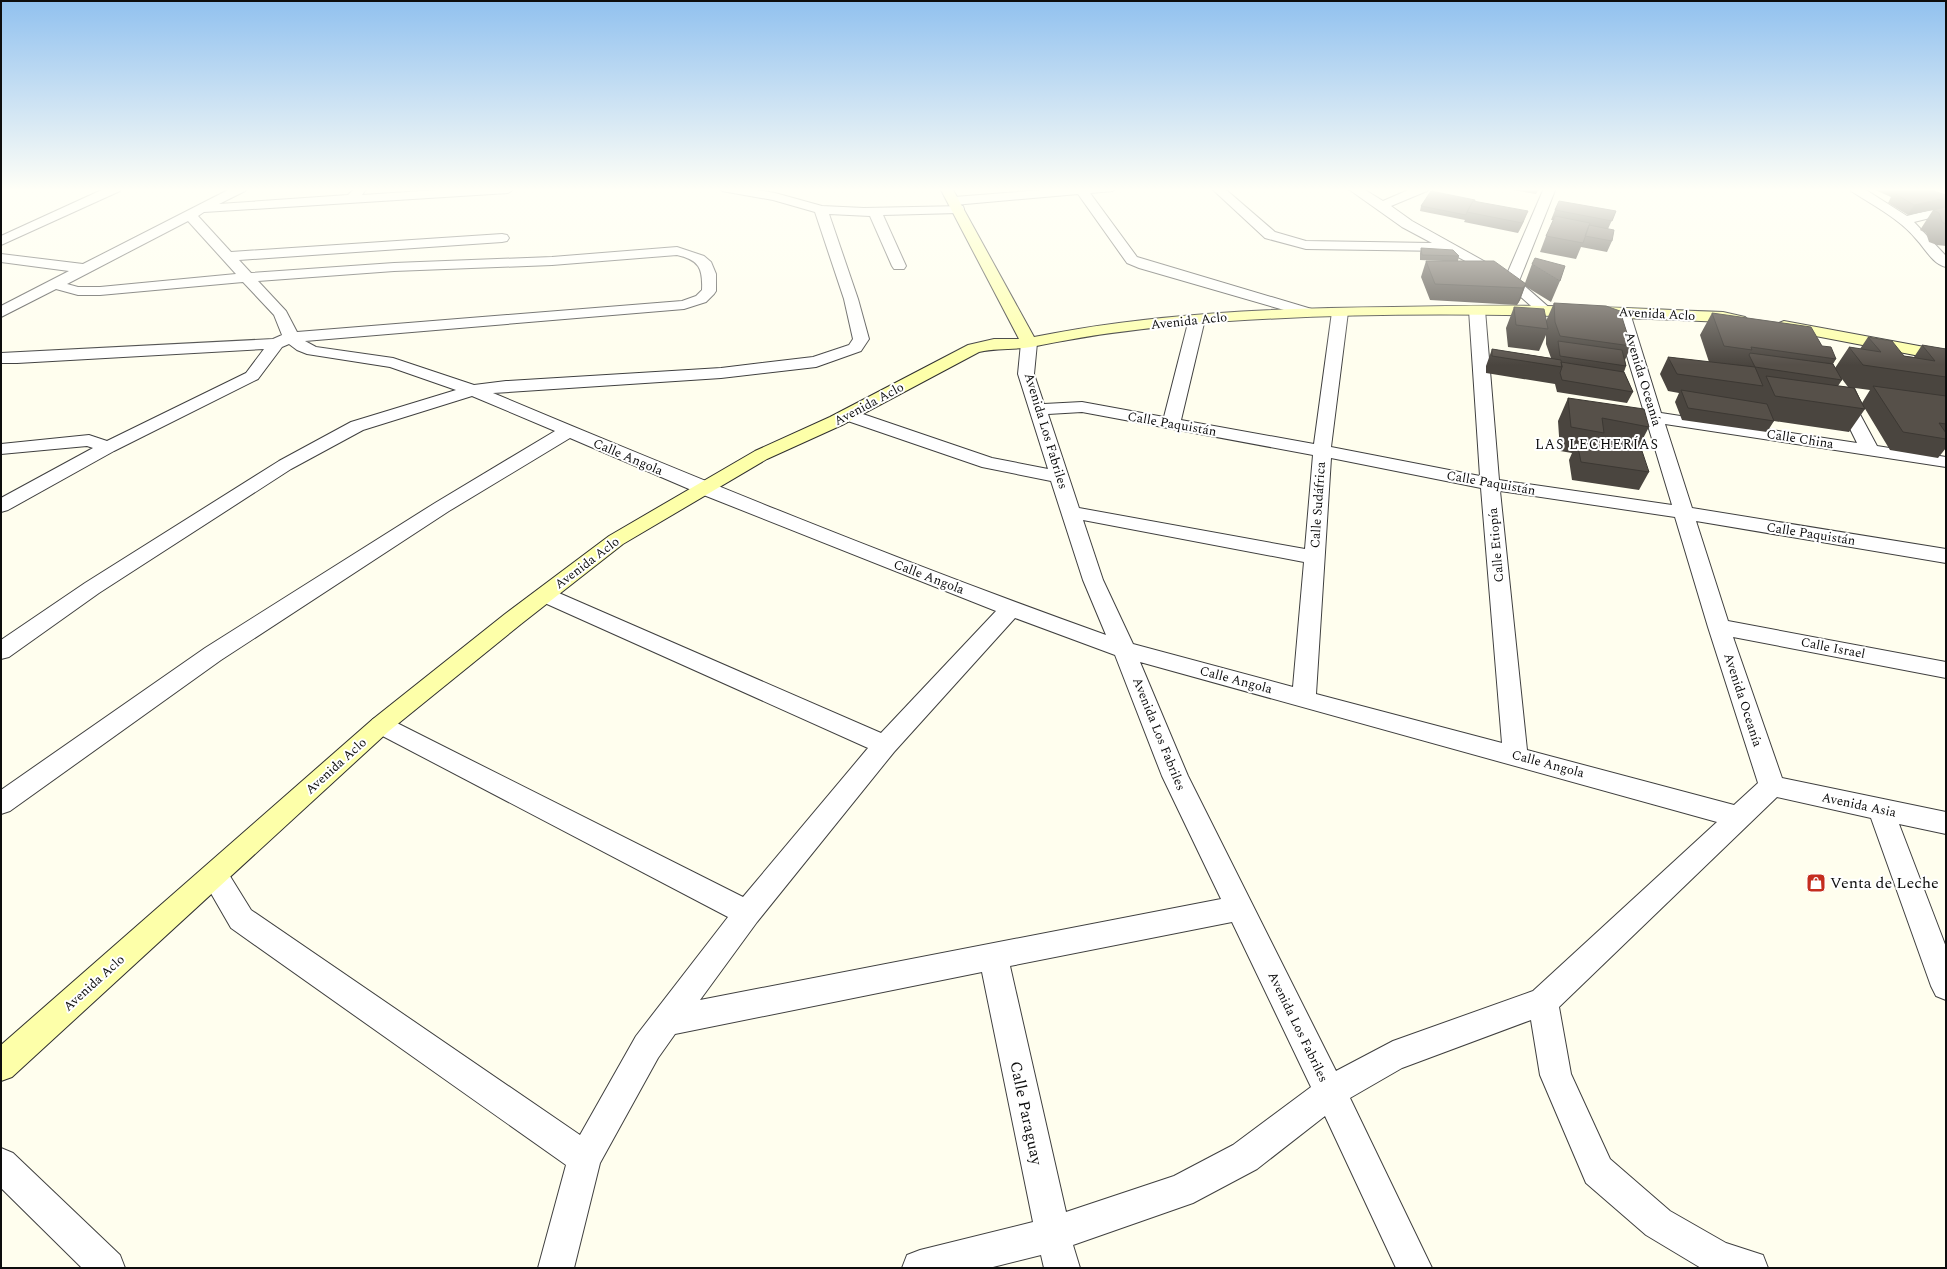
<svg xmlns="http://www.w3.org/2000/svg" width="1947" height="1269" font-family="Spectral,serif">
  <style>
    .lines { fill: none; stroke-linecap: round; stroke-linejoin: round }
    .street-casing { stroke: #404040; stroke-width: 2 }
    .secondary-casing { stroke: #2f2f2f; stroke-width: 2 }
    .street { fill: #fff; fill-rule: evenodd }
    .secondary { fill: #fdffa9; fill-rule: evenodd }
    .wall { fill: #4a453f; fill-rule: evenodd }
    .shaded-wall { fill: #3c3833 }
    .building { fill: #565049; stroke: #3c3833 }
    .labels { text-anchor: middle; dominant-baseline: central; stroke-width: 4; stroke-linejoin: round; paint-order: stroke }
    .street-label { font-size: 13px; fill: #0d0d0d; stroke: #fff }
    .neighbourhood-label { font-size: 14px; letter-spacing: 1px; fill: #0d0d0d; stroke: #fff }
    .near-poi-label { font-size: 16px; fill: #0d0d0d; stroke: #fff; text-anchor: start }
    .near-street-label { font-size: 16px; fill: #0d0d0d; stroke: #fff }
  </style>
  <rect width="100%" height="100%" fill="#fffeee"/>
  <g class="lines">
    <g class="street-casing">
      <path id="street" d="M 106,188 L 122,188 L 120,191 L 1,245 L 1,236 Z
        M 232,188 L 247,188 L 245,191 L 219,204 L 348,195 L 355,188 L 367,188 L 362,195 L 468,188 L 514,189 L 508,193 L 204,212 L 198,216 L 231,252 L 502,234 L 507,235 L 509,238 L 507,241 L 502,242 L 239,260 L 251,273 L 394,263 L 552,257 L 677,247 L 704,256 L 711,262 L 716,274 L 716,291 L 714,294 L 706,302 L 684,309 L 305,341 L 316,347 L 393,358 L 474,385 L 506,381 L 721,368 L 813,357 L 849,345 L 853,339 L 844,299 L 815,212 L 773,200 L 722,191 L 720,188 L 745,188 L 775,193 L 822,206 L 864,208 L 963,206 L 964,209 L 963,212 L 958,213 L 883,215 L 906,266 L 904,269 L 894,269 L 892,266 L 870,216 L 829,214 L 858,299 L 869,339 L 861,351 L 816,367 L 721,378 L 493,393 C 696,478 899,561 1106,635 L 1083,580 L 1051,481 L 982,467 L 842,419 L 839,415 L 842,411 L 848,410 L 854,411 L 992,458 L 1048,469 L 1018,374 L 1021,343 L 1023,340 L 1029,338 L 1035,340 L 1037,343 L 1034,374 L 1044,404 L 1082,402 L 1164,417 L 1189,319 L 1192,316 L 1202,316 L 1205,319 L 1181,420 L 1314,444 L 1332,312 L 1335,309 L 1345,309 L 1348,312 L 1331,447 L 1480,476 L 1469,310 L 1472,307 L 1482,307 L 1485,310 L 1499,480 L 1672,505 L 1614,313 L 1617,310 L 1627,310 L 1630,313 L 1661,413 L 1857,443 L 1834,396 L 1836,392 L 1842,391 L 1848,392 L 1877,446 L 1946,457 L 1946,467 L 1665,424 L 1692,508 L 1946,549 L 1946,563 L 1696,521 L 1728,621 L 1946,662 L 1946,678 L 1733,637 L 1782,778 L 1946,812 L 1946,834 L 1899,824 L 1946,947 L 1946,1000 L 1936,996 L 1931,986 L 1871,818 L 1777,797 L 1559,1007 L 1571,1074 L 1610,1159 L 1670,1211 L 1726,1243 L 1763,1255 L 1768,1268 L 1701,1268 L 1646,1235 L 1586,1183 L 1540,1075 L 1531,1020 L 1402,1068 L 1350,1098 L 1432,1268 L 1396,1268 L 1325,1116 L 1257,1169 L 1193,1203 L 1073,1245 L 1080,1268 L 1044,1268 L 1041,1255 L 989,1268 L 902,1268 L 907,1255 L 920,1250 L 1033,1222 L 982,972 L 675,1034 L 658,1058 L 600,1163 L 574,1268 L 538,1268 L 566,1165 L 231,928 L 201,876 L 205,868 L 215,864 L 225,868 L 251,910 L 580,1135 L 636,1036 L 728,917 L 373,731 L 369,725 L 373,719 L 381,716 L 389,719 L 743,897 L 868,748 L 538,600 L 534,595 L 538,590 L 545,588 L 552,590 L 881,733 L 996,611 L 696,492 L 570,438 L 449,511 L 221,660 L 10,811 L 1,814 L 1,790 L 205,648 L 435,503 L 555,431 L 472,396 L 363,430 L 291,469 L 99,593 L 9,657 L 1,659 L 1,640 L 85,583 L 279,461 L 351,422 L 456,390 L 390,367 L 307,354 L 297,350 L 289,344 L 282,347 L 258,379 L 114,451 L 8,510 L 1,512 L 1,498 L 93,448 L 87,446 L 1,454 L 1,444 L 89,435 L 107,441 L 246,373 L 264,349 L 17,363 L 1,363 L 1,353 L 273,339 L 282,335 L 274,315 L 243,282 L 100,295 L 78,295 L 56,289 L 1,317 L 1,306 L 69,271 L 1,262 L 1,254 L 83,264 ZM 188,221 L 236,274 L 100,287 L 78,287 L 67,284 ZM 677,255 C 699,260 703,268 702,290 L 696,296 L 682,301 L 297,332 L 286,311 L 258,281 L 394,271 L 552,265 ZM 1082,412 L 1313,455 L 1305,549 L 1079,508 L 1048,414 ZM 1331,458 L 1481,488 L 1502,743 L 1316,694 ZM 1500,491 L 1675,517 L 1708,627 L 1758,783 L 1734,805 L 1527,750 ZM 1083,520 L 1304,562 L 1293,687 L 1133,644 L 1103,580 ZM 1015,618 L 1115,655 L 1162,776 L 1221,899 L 700,1000 L 757,922 L 894,752 ZM 1140,662 L 1717,822 L 1533,991 L 1393,1041 L 1336,1071 L 1188,776 ZM 1232,922 L 1311,1087 L 1233,1145 L 1174,1176 L 1066,1212 L 1010,966 Z
        M 1067,188 L 1115,188 L 1113,191 L 1090,193 L 1137,257 L 1315,310 L 1318,313 L 1315,316 L 1305,316 L 1139,268 L 1127,263 L 1078,194 L 954,205 L 948,201 L 954,197 Z
        M 1211,188 L 1224,188 L 1275,232 L 1306,241 L 1432,243 L 1402,227 L 1347,188 L 1362,188 L 1383,201 L 1413,188 L 1429,188 L 1427,191 L 1391,206 L 1412,221 L 1507,274 L 1544,188 L 1556,188 L 1519,281 L 1552,310 L 1549,313 L 1539,313 L 1513,290 L 1480,269 L 1447,251 L 1306,249 L 1265,238 Z
        M 1849,188 L 1863,188 L 1907,216 L 1946,206 L 1946,214 L 1914,222 L 1946,256 L 1946,267 C 1933,264 1926,250 1917,240 C 1900,219 1874,206 1851,191 Z
        M 1,1148 L 13,1153 L 120,1255 L 125,1268 L 82,1268 L 1,1188 Z"/>
    </g>
    <g class="secondary-casing">
      <path id="secondary" d="M 940,188 L 952,188 L 1034,337 C 1152,313 1273,308 1393,307 C 1443,306 1493,305 1543,306 C 1603,306 1663,310 1723,312 L 1745,317 L 1748,320 L 1745,323 L 1740,325 L 1723,322 C 1542,314 1360,309 1179,325 C 1142,329 1104,333 1068,340 C 1055,342 1043,345 1031,347 C 1014,350 996,348 979,352 L 842,425 L 767,459 L 623,544 L 521,624 L 389,731 L 12,1077 L 1,1081 L 1,1045 L 373,719 L 505,614 L 609,536 L 755,451 L 830,417 L 968,345 L 994,339 L 1019,339 Z
        M 1784,321 L 1946,351 L 1946,361 L 1779,329 L 1776,326 L 1779,323 Z"/>
    </g>
    <use href="#street" class="street"/>
    <use href="#secondary" class="secondary"/>
  </g>
  <path class="wall" d="M 1501,188 L 1540,188 L 1536,194 Z
    M 1871,188 L 1925,188 L 1946,195 L 1946,246 L 1937,245 L 1929,242 L 1926,233 L 1920,230 L 1933,210 L 1939,209 L 1908,215 L 1888,203 L 1891,197 L 1875,190 Z
    M 1475,201 L 1524,221 L 1518,233 L 1464,222 L 1465,220 L 1420,211 L 1421,206 Z
    M 1555,210 L 1616,211 L 1608,229 L 1612,241 L 1607,252 L 1581,247 L 1576,259 L 1540,252 L 1546,236 L 1554,220 L 1551,220 Z
    M 1421,248 L 1459,256 L 1458,261 L 1525,283 L 1532,264 L 1560,281 L 1551,302 L 1525,286 L 1520,300 L 1517,305 L 1430,300 L 1421,277 L 1426,261 L 1443,261 L 1420,260 L 1420,253 Z
    M 1554,303 L 1631,346 L 1625,360 L 1626,366 L 1624,372 L 1633,392 L 1627,403 L 1557,392 L 1555,384 L 1486,373 L 1486,366 L 1492,349 L 1551,358 L 1546,344 L 1546,335 L 1539,351 L 1508,347 L 1506,328 L 1514,307 L 1546,321 Z
    M 1712,313 L 1822,346 L 1836,359 L 1833,364 L 1835,368 L 1849,347 L 1860,349 L 1868,337 L 1904,356 L 1914,357 L 1922,345 L 1946,349 L 1946,448 L 1938,458 L 1890,450 L 1864,407 L 1865,409 L 1849,432 L 1774,421 L 1767,432 L 1682,420 L 1675,402 L 1679,393 L 1668,391 L 1660,374 L 1668,357 L 1709,362 L 1700,335 ZM 1842,379 L 1848,387 L 1838,386 L 1842,380 ZM 1855,388 L 1870,390 L 1862,403 Z
    M 1568,398 L 1649,427 L 1637,450 L 1599,443 L 1598,445 L 1649,472 L 1639,490 L 1572,480 L 1569,460 L 1572,453 L 1560,451 L 1558,421 Z"/>
  <path class="shaded-wall" d="M 1946,198 L 1946,207 L 1908,215 L 1914,205 Z
    M 1528,211 L 1524,221 L 1518,233 L 1522,223 Z
    M 1526,284 L 1520,300 L 1517,305 L 1523,288 Z"/>
  <path class="building" d="M 1530,188 L 1539,188 L 1538,189 Z
    M 1900,188 L 1925,188 L 1946,195 L 1946,198 L 1914,205 L 1894,193 L 1905,190 Z
    M 1431,191 L 1475,200 L 1475,201 L 1473,201 L 1467,212 L 1466,215 L 1421,206 Z
    M 1473,201 L 1528,211 L 1522,223 L 1467,212 Z
    M 1559,201 L 1616,211 L 1612,221 L 1555,210 Z
    M 1946,207 L 1946,224 L 1942,222 L 1939,213 L 1933,210 Z
    M 1555,216 L 1590,223 L 1583,243 L 1546,236 Z
    M 1589,225 L 1614,230 L 1612,241 L 1585,236 Z
    M 1421,248 L 1453,250 L 1459,256 L 1422,255 Z
    M 1535,258 L 1565,266 L 1560,281 L 1532,264 Z
    M 1426,261 L 1494,261 L 1526,284 L 1523,288 L 1435,284 Z
    M 1554,303 L 1606,306 L 1620,311 L 1631,346 L 1560,336 L 1555,322 Z
    M 1514,307 L 1544,309 L 1548,329 L 1516,325 Z
    M 1712,313 L 1811,327 L 1822,346 L 1831,347 L 1836,359 L 1751,347 L 1752,350 L 1724,346 Z
    M 1868,337 L 1892,341 L 1904,356 L 1935,361 L 1922,345 L 1946,349 L 1946,377 L 1863,365 L 1849,347 L 1881,352 Z
    M 1558,341 L 1622,350 L 1626,366 L 1560,356 Z
    M 1492,349 L 1561,360 L 1562,367 L 1492,356 Z
    M 1750,353 L 1833,364 L 1842,380 L 1755,367 L 1749,355 Z
    M 1668,357 L 1755,367 L 1763,386 L 1677,374 Z
    M 1561,362 L 1624,372 L 1633,392 L 1562,380 L 1560,373 L 1562,367 Z
    M 1766,376 L 1854,388 L 1865,409 L 1775,396 Z
    M 1873,386 L 1946,396 L 1946,424 L 1939,423 L 1946,433 L 1946,439 L 1903,432 Z
    M 1681,390 L 1767,404 L 1774,421 L 1688,408 Z
    M 1568,398 L 1644,409 L 1649,427 L 1602,418 L 1604,433 L 1571,427 Z
    M 1577,442 L 1642,451 L 1649,472 L 1581,462 Z"/>
  <linearGradient id="sky" x2="0" y2="1"><stop stop-color="#91c1ef"/><stop offset="0.52" stop-color="#fffff7"/><stop offset="1" stop-color="#fffff7" stop-opacity="0"/></linearGradient>
  <rect width="1947" height="365" fill="url(#sky)"/>
  <defs>
    <g id="shop-square" transform="scale(1)"><rect x="-9" y="-9" width="18" height="18" rx="4" fill="#c42d1e" stroke="#fff"/><path d="M-5-2.5h2.3a2.7 3.5 0 0 1 5.4 0H5L5.5 6h-11ZM-1.5-2.5h3a1.5 2.3 0 0 0-3 0Z" fill="#fff"/></g>
  </defs>
  <g fill-rule="evenodd">
    <use href="#shop-square" x="1816" y="883"/>
  </g>
  <g class="labels">
    <g class="street-label">
      <text transform="translate(1657 314) rotate(3)">Avenida Aclo</text>
      <text transform="translate(1189 321) rotate(-6)">Avenida Aclo</text>
      <text transform="translate(1643 379) rotate(73)">Avenida Oceanía</text>
      <text transform="translate(869 404) rotate(-28)">Avenida Aclo</text>
      <text transform="translate(1172 424) rotate(10)">Calle Paquistán</text>
      <text transform="translate(1046 431) rotate(73)">Avenida Los Fabriles</text>
      <text transform="translate(1800 439) rotate(9)">Calle China</text>
      <text transform="translate(628 457) rotate(23)">Calle Angola</text>
      <text transform="translate(1491 483) rotate(10)">Calle Paquistán</text>
      <text transform="translate(1318 505) rotate(-86)">Calle Sudáfrica</text>
      <text transform="translate(1811 534) rotate(9)">Calle Paquistán</text>
      <text transform="translate(1496 545) rotate(-95)">Calle Etiopía</text>
      <text transform="translate(587 563) rotate(-37)">Avenida Aclo</text>
      <text transform="translate(929 577) rotate(21)">Calle Angola</text>
      <text transform="translate(1833 648) rotate(11)">Calle Israel</text>
      <text transform="translate(1236 680) rotate(15)">Calle Angola</text>
      <text transform="translate(1743 700) rotate(72)">Avenida Oceanía</text>
      <text transform="translate(1159 734) rotate(68)">Avenida Los Fabriles</text>
      <text transform="translate(1548 764) rotate(15)">Calle Angola</text>
      <text transform="translate(336 766) rotate(-42)">Avenida Aclo</text>
      <text transform="translate(1859 805) rotate(12)">Avenida Asia</text>
      <text transform="translate(94 983) rotate(-42)">Avenida Aclo</text>
      <text transform="translate(1298 1027) rotate(64)">Avenida Los Fabriles</text>
    </g>
    <g class="neighbourhood-label">
      <text x="1597" y="444">LAS LECHERÍAS</text>
    </g>
    <g class="near-poi-label">
      <text x="1830" y="883">Venta de Leche</text>
    </g>
    <g class="near-street-label">
      <text transform="translate(1026 1113) rotate(78)">Calle Paraguay</text>
    </g>
  </g>
  <rect width="1947" height="1269" fill="none" stroke="#0d0d0d" stroke-width="4"/>
</svg>
